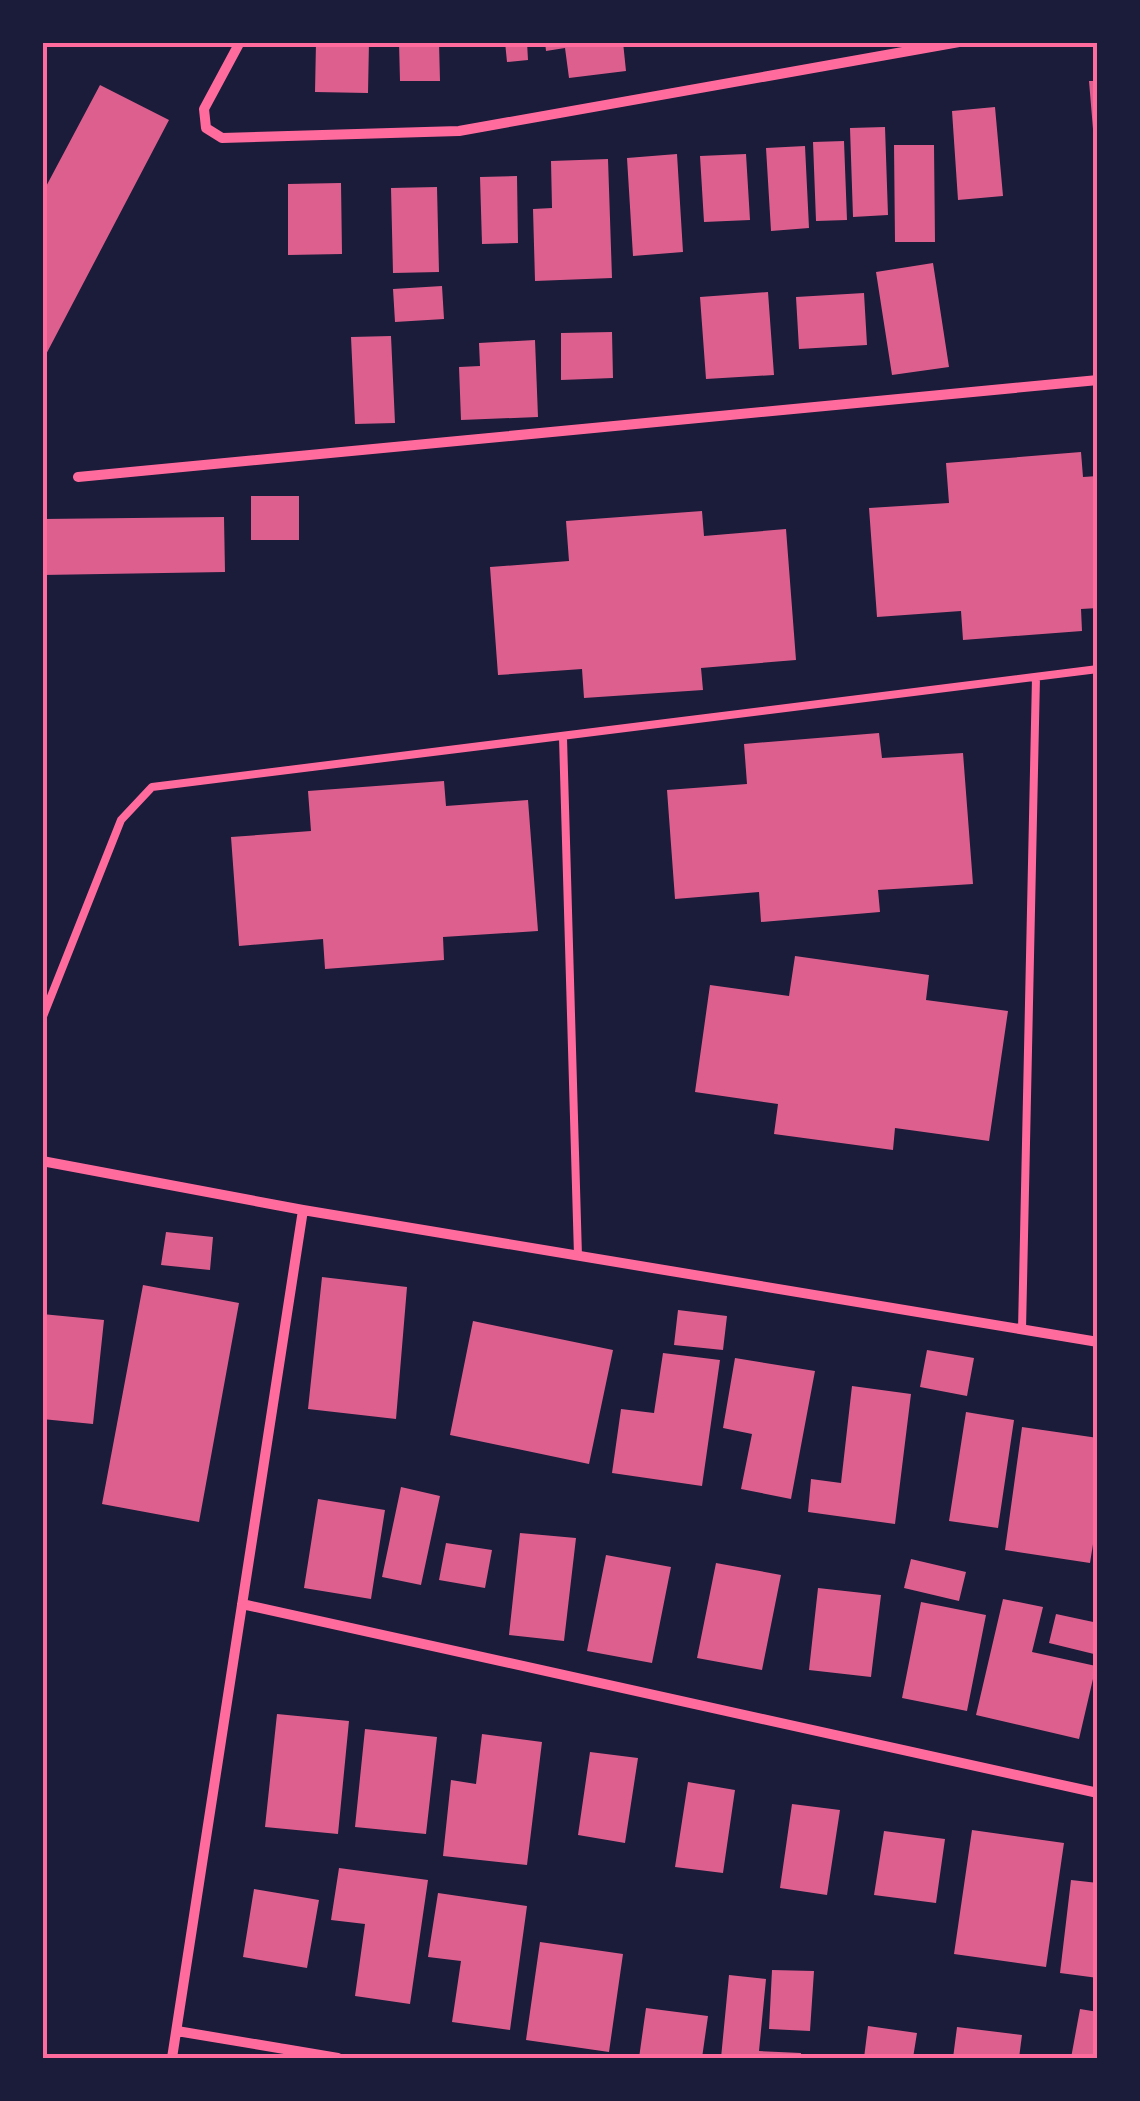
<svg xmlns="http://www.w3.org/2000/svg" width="1140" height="2101" font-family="'Open Sans',sans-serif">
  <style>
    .building { fill: #dd5f8e }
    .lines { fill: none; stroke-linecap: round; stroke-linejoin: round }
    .service { stroke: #ff6b9d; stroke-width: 8 }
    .minor { stroke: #ff6b9d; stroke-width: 10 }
    .neatline { fill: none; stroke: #ff6b9d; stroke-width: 4 }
  </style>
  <rect width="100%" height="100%" fill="#1b1b3a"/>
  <path class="building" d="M 316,42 L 369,42 L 368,93 L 315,92 Z
    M 399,42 L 439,42 L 440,81 L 400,81 Z
    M 505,42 L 527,42 L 528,60 L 507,62 Z
    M 545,42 L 623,42 L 626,71 L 569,78 L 565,48 L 546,51 Z
    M 1089,81 L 1098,81 L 1098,153 L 1095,153 Z
    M 100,85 L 169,120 L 42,362 L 42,194 Z
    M 995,107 L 1003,196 L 958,200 L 952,111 Z
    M 885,127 L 888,215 L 853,217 L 850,128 Z
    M 844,141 L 847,220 L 816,221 L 813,142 Z
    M 894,145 L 934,145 L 935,242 L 895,242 Z
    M 805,146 L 809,228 L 771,231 L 766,148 Z
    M 677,154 L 683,252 L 633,256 L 627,158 Z
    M 746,154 L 750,220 L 704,222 L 700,156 Z
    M 608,159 L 612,278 L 535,281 L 533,209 L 552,208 L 551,161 Z
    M 517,176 L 518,243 L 482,244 L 480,177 Z
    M 341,183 L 342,254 L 288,255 L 288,184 Z
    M 437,187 L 439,272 L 393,273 L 391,188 Z
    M 933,263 L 949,367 L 892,375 L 876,272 Z
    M 442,286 L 444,319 L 395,322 L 393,289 Z
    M 768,292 L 774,375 L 706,379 L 700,297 Z
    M 864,293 L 867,345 L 799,349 L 796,297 Z
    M 612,332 L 613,378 L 561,380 L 561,333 Z
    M 391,336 L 395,423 L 355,424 L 351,337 Z
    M 535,340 L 538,417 L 461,420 L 459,367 L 480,366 L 479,343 Z
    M 1081,452 L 1083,477 L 1098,476 L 1098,608 L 1081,609 L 1082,631 L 963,640 L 961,611 L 877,617 L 869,508 L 949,503 L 946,463 Z
    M 251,496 L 299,496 L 299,540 L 251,540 Z
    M 702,511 L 704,536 L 786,529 L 796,660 L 701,668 L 703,690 L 584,698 L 582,669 L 498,675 L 490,567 L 569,561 L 566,521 Z
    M 224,517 L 225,572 L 42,575 L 42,519 Z
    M 879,733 L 882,758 L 963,753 L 973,884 L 878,890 L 880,912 L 761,922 L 759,892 L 675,899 L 667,790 L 747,784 L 744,744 Z
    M 444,781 L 446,806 L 528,800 L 538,931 L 443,937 L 444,960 L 325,969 L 323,939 L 239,946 L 231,837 L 311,831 L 308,791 Z
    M 795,956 L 929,975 L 926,1000 L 1008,1011 L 989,1141 L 895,1128 L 893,1150 L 774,1134 L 778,1104 L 695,1092 L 710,985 L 789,996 Z
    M 166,1232 L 213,1237 L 210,1270 L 161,1265 Z
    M 322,1277 L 407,1287 L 396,1419 L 308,1409 Z
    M 143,1285 L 239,1303 L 199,1522 L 102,1504 Z
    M 678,1310 L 727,1316 L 723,1350 L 674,1345 Z
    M 42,1314 L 104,1320 L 93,1424 L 42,1419 Z
    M 473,1321 L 613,1350 L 589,1464 L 450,1435 Z
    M 927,1350 L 974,1358 L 967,1396 L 920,1387 Z
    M 663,1353 L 720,1360 L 702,1486 L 612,1473 L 621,1409 L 654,1413 Z
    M 735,1358 L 815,1371 L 791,1499 L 741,1489 L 752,1434 L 723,1428 Z
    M 852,1386 L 911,1394 L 895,1524 L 808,1512 L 811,1479 L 841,1483 Z
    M 966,1412 L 1014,1420 L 998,1528 L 949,1521 Z
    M 1022,1427 L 1098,1438 L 1098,1513 L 1090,1563 L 1005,1550 Z
    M 401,1487 L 440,1496 L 421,1585 L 382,1577 Z
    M 318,1499 L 385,1510 L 371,1599 L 304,1588 Z
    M 520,1533 L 576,1538 L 564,1641 L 509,1635 Z
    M 446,1543 L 492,1550 L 485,1588 L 439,1580 Z
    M 606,1555 L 671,1567 L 652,1663 L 587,1651 Z
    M 911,1559 L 966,1572 L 959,1601 L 904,1588 Z
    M 716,1563 L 781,1575 L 762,1670 L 697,1658 Z
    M 818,1588 L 881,1595 L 871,1677 L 809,1670 Z
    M 1003,1599 L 1043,1607 L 1032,1652 L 1096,1666 L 1079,1739 L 976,1715 Z
    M 921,1602 L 986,1615 L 967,1711 L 902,1698 Z
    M 1056,1614 L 1098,1623 L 1098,1655 L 1049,1643 Z
    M 277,1714 L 349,1721 L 338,1834 L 265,1827 Z
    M 365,1729 L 437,1737 L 426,1834 L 355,1827 Z
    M 482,1734 L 542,1742 L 527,1865 L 443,1856 L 451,1780 L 476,1784 Z
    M 590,1752 L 638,1758 L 625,1843 L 578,1835 Z
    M 688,1782 L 735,1790 L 723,1873 L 675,1867 Z
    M 792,1804 L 840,1810 L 827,1895 L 780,1888 Z
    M 972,1830 L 1064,1843 L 1046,1967 L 954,1954 Z
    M 884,1831 L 945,1839 L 936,1903 L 874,1895 Z
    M 339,1868 L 428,1880 L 410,2004 L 355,1996 L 365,1924 L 331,1920 Z
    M 1071,1880 L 1098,1883 L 1098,1978 L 1060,1973 Z
    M 254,1889 L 319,1900 L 307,1968 L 243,1957 Z
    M 438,1893 L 527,1906 L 510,2030 L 452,2022 L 461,1961 L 428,1957 Z
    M 540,1942 L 623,1954 L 609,2052 L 526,2040 Z
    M 772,1970 L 814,1971 L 810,2031 L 769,2029 Z
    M 729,1975 L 766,1979 L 759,2051 L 801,2053 L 801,2058 L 721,2058 Z
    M 646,2008 L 708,2016 L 702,2058 L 639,2058 Z
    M 1080,2009 L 1098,2012 L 1098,2058 L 1071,2058 Z
    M 868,2026 L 917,2033 L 913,2058 L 864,2058 Z
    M 957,2027 L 1022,2035 L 1019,2058 L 953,2058 Z"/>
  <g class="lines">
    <path class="service" d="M 563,738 L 578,1256
      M 42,1019 L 121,820 L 152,787 L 1098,669
      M 1022,1330 L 1036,677"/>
    <path class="minor" d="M 240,42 L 204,109 L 206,128 L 222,138 L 459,131 L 959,42
      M 78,477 L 1098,380
      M 42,1161 L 303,1210 L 1098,1342
      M 242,1604 L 1098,1793
      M 177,2031 L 338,2058
      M 172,2058 L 303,1210"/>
  </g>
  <rect width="1140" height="2101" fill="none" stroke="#1b1b3a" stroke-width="90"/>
  <rect x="45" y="45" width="1050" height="2011" class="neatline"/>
</svg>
